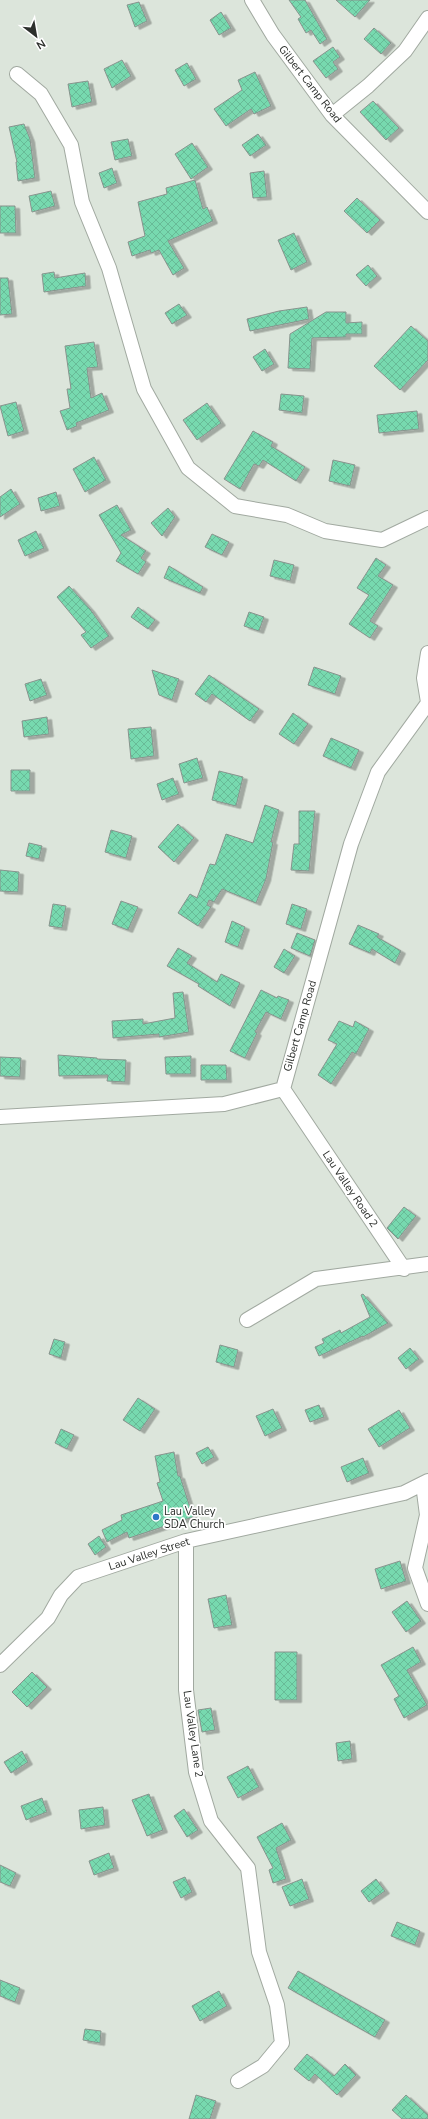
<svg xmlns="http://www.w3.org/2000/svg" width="428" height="2119" font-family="'Nunito Sans',sans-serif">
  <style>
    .building { fill: url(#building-cross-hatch); stroke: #88938d; filter: url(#shadow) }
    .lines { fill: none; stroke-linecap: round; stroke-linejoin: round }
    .minor-casing { stroke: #a1a9a0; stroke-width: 16 }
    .minor { stroke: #fff; stroke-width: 14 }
    .poi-dot { fill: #2d77c7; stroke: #fff; stroke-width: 1.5 }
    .labels { text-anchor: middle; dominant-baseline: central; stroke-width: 3.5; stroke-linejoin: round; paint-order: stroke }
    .street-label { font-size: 11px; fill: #2c2f2c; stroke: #fff }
    .poi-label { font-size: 11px; fill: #2c2f2c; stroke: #fff; text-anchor: start }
  </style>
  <defs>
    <pattern id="building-cross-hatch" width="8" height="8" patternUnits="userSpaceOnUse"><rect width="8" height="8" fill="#77d9af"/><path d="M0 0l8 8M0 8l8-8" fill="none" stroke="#67bb97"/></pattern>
    <filter id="shadow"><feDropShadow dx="4.5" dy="2.5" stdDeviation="0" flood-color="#0004"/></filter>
  </defs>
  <rect width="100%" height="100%" fill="#dce5db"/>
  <path class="building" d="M 289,0 L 305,0 L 327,39 L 320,44 L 311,30 L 306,33 L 298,19 L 301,17 Z
    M 336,0 L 370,0 L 355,17 Z
    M 139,2 L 147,21 L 135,27 L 127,5 Z
    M 221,12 L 231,28 L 219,35 L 210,20 Z
    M 374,28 L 391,43 L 381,54 L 364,39 Z
    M 333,47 L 340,57 L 333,62 L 338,69 L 326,78 L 313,61 Z
    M 122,60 L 131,76 L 112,88 L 104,69 Z
    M 187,63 L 196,79 L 184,86 L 175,70 Z
    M 255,72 L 271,106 L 254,114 L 251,109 L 226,126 L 214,109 L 242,90 L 238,80 Z
    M 88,81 L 92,102 L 72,107 L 68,84 Z
    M 373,101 L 399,128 L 386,140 L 360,112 Z
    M 24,124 L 30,139 L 35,178 L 18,181 L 16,162 L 17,162 L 9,127 Z
    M 258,134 L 266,145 L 250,156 L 242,145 Z
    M 128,139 L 132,156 L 115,160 L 111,142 Z
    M 192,143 L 208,167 L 191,179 L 175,154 Z
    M 112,168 L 117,183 L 104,188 L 99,173 Z
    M 264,171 L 267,197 L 253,198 L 250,173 Z
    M 195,180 L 203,209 L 207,207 L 213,221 L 168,241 L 184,268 L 173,275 L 159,250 L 151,253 L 150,250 L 132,256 L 128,242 L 145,236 L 138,202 L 167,194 L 166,188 Z
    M 51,191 L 55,206 L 32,212 L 29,196 Z
    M 357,198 L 380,220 L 367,233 L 344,211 Z
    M 0,206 L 15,206 L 16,233 L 0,233 Z
    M 294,233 L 307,262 L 291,270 L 278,240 Z
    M 368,265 L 377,276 L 366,286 L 356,275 Z
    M 54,272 L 55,278 L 85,273 L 86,286 L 44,292 L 42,274 Z
    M 0,278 L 8,278 L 12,314 L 0,315 Z
    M 179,304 L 187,315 L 172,324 L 165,313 Z
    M 307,307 L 309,319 L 250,331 L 247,319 L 279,311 Z
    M 326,312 L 346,312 L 346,323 L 362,322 L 362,334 L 346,334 L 346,337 L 312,338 L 310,369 L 288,368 L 290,334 Z
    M 411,326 L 428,341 L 428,360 L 400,390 L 374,366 Z
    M 94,342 L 98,367 L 87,368 L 91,398 L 102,393 L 109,410 L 76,423 L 77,426 L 67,430 L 60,411 L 70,408 L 67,389 L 71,389 L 65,346 Z
    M 265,349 L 274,364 L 262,371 L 253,357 Z
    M 281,394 L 304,396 L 302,413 L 279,410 Z
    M 16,402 L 24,431 L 8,436 L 0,406 Z
    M 207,403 L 221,423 L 197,440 L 183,420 Z
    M 417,411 L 419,429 L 379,433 L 377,415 Z
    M 253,431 L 273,442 L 271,446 L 305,467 L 296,481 L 263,460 L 259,466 L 254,464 L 240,489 L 224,479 Z
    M 94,457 L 106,480 L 85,492 L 73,469 Z
    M 333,460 L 355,465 L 350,486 L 329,481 Z
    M 11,489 L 20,504 L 0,517 L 0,497 Z
    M 56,492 L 60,506 L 41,511 L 38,498 Z
    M 117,505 L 131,530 L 121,535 L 146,551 L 141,558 L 146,562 L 138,574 L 116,561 L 121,553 L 99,515 Z
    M 168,508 L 175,517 L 162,536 L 151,523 Z
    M 36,531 L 44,548 L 25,556 L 18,540 Z
    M 212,534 L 229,542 L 222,555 L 205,547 Z
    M 376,558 L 386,565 L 378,576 L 393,585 L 370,621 L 378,626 L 370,638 L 349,624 L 369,595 L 357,588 Z
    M 274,560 L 294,565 L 290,581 L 270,576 Z
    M 169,566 L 203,587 L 200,593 L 164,578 Z
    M 69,586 L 90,609 L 109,636 L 91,648 L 81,635 L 86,632 L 57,597 Z
    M 138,607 L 155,620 L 148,629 L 131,617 Z
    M 249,612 L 264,617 L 259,631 L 244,626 Z
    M 314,667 L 341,676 L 335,694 L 308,685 Z
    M 152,670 L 179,679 L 172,700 L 159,695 Z
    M 209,675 L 259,709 L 250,721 L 212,694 L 206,702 L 195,694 Z
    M 41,679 L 47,695 L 30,701 L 25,684 Z
    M 293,713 L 308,724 L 294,744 L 279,734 Z
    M 47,717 L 49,734 L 24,737 L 22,721 Z
    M 151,727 L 154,756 L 131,759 L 128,729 Z
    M 331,738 L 359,750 L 351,768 L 323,756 Z
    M 197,758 L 203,778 L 184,783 L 179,764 Z
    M 11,770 L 30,770 L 30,791 L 11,791 Z
    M 219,771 L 243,777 L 236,806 L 212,800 Z
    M 173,778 L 179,794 L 162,800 L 157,784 Z
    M 265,805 L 279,810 L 271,842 L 273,842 L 266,879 L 256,903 L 222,889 L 214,902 L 209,900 L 207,905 L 211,907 L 198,926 L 178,913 L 190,894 L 197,898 L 210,864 L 215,865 L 226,834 L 253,843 Z
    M 299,811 L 315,811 L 309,871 L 291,870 L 294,844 L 299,844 Z
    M 178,824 L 194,838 L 174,862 L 158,847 Z
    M 111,830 L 132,836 L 126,858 L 105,852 Z
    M 29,843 L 42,846 L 39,859 L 26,856 Z
    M 0,870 L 19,872 L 18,892 L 0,891 Z
    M 121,901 L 138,907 L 128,930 L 112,924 Z
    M 53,904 L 66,906 L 62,928 L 49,926 Z
    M 292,904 L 307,909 L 301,929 L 286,924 Z
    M 232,921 L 245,927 L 238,947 L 225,942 Z
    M 358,925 L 379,934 L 377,937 L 401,951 L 395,963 L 372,949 L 370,953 L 349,944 Z
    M 297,933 L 315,940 L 310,956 L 291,948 Z
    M 178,948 L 192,956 L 187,963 L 217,982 L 221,974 L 240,983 L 230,1006 L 198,986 L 199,984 L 167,966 Z
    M 284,949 L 295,956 L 284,973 L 274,967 Z
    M 261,990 L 277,998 L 278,996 L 289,1000 L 281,1019 L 266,1012 L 255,1032 L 257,1033 L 245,1058 L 230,1051 Z
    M 183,992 L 189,1032 L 159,1037 L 159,1034 L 113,1038 L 112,1021 L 143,1019 L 143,1024 L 175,1018 L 173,993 Z
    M 339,1021 L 353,1027 L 355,1021 L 369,1029 L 356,1054 L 352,1052 L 331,1084 L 318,1075 L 337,1044 L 328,1040 Z
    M 58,1055 L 97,1058 L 97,1059 L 126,1060 L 125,1082 L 107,1081 L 108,1075 L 59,1076 Z
    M 191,1056 L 191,1074 L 166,1074 L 165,1057 Z
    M 0,1057 L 21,1058 L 20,1077 L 0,1076 Z
    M 201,1065 L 226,1065 L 227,1080 L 201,1080 Z
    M 404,1207 L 416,1216 L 398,1239 L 387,1228 Z
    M 363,1294 L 388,1323 L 363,1337 L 363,1336 L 319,1356 L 315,1347 L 324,1343 L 322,1339 L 340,1330 L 341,1333 L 370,1317 L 361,1295 Z
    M 54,1339 L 65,1342 L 61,1358 L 49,1354 Z
    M 220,1345 L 238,1350 L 234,1367 L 216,1362 Z
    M 410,1348 L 419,1359 L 406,1369 L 398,1358 Z
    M 138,1398 L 155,1409 L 140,1431 L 123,1420 Z
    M 319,1405 L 324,1417 L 310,1422 L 305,1410 Z
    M 273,1409 L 282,1428 L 265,1436 L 256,1416 Z
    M 399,1410 L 410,1428 L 379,1447 L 368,1429 Z
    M 61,1429 L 74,1435 L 67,1449 L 55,1443 Z
    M 208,1447 L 214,1457 L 202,1464 L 196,1453 Z
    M 174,1452 L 178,1476 L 180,1476 L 193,1517 L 129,1538 L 127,1532 L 107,1542 L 102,1530 L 122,1520 L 121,1515 L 163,1501 L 157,1483 L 160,1482 L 155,1456 Z
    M 363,1458 L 369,1473 L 347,1482 L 341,1467 Z
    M 99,1536 L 106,1547 L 95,1555 L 88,1544 Z
    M 400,1561 L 406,1581 L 381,1589 L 375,1569 Z
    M 226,1595 L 232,1625 L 214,1628 L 208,1599 Z
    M 407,1601 L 421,1621 L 406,1632 L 392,1612 Z
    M 413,1647 L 421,1662 L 407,1670 L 427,1705 L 404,1718 L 394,1699 L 399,1696 L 381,1665 Z
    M 275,1652 L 297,1652 L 297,1700 L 275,1700 Z
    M 32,1672 L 47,1687 L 27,1707 L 12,1692 Z
    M 211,1708 L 215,1730 L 202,1732 L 198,1710 Z
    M 350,1741 L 352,1759 L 338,1761 L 336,1743 Z
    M 22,1751 L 28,1762 L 11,1773 L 4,1762 Z
    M 248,1766 L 259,1787 L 238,1798 L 227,1777 Z
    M 149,1794 L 163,1830 L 147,1836 L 132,1800 Z
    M 42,1798 L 47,1812 L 26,1820 L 21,1806 Z
    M 103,1807 L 105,1825 L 81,1829 L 79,1810 Z
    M 184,1809 L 198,1830 L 187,1837 L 174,1816 Z
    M 282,1823 L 291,1840 L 276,1848 L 286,1879 L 273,1883 L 269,1870 L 273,1868 L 257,1837 Z
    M 109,1853 L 114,1868 L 94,1875 L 89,1861 Z
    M 0,1865 L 16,1873 L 10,1886 L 0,1882 Z
    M 185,1877 L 192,1892 L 181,1898 L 173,1882 Z
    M 302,1879 L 309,1899 L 290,1906 L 282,1887 Z
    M 376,1879 L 385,1891 L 369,1902 L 361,1891 Z
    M 397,1922 L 420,1931 L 415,1945 L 391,1936 Z
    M 298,1971 L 385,2020 L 375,2037 L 288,1988 Z
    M 0,1980 L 20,1988 L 15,2002 L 0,1996 Z
    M 219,1991 L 227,2006 L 200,2021 L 192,2006 Z
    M 85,2029 L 101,2031 L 100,2043 L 83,2040 Z
    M 307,2054 L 334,2076 L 345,2064 L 356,2075 L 337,2095 L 315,2074 L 309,2081 L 294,2069 Z
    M 196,2095 L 216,2101 L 210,2119 L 189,2119 Z
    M 406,2095 L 428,2115 L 428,2119 L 402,2119 L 392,2110 Z"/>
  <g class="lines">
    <g class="minor-casing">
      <path id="minor" d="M 252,0 L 273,35 L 332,115 L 428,212
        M 17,74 L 41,94 L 71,145 L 82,202 L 109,268 L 144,389 L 188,468 L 235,506 L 287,515 L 325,531 L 382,540 L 428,518
        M 332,115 L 368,86 L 405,51 L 428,18
        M 428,653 L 424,678 L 428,702
        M 283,1089 L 404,1269
        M 0,1117 L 224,1104 L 283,1089 L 351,844 L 378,772 L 428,703
        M 247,1320 L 316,1279 L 428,1264
        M 423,1484 L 427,1515 L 415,1568 L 428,1604
        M 186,1541 L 186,1690 L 196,1772 L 211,1821 L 248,1868 L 259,1952 L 277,2005 L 282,2043 L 263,2066 L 238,2081
        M 0,1665 L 48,1618 L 61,1595 L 78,1577 L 186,1541 L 404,1493 L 428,1481"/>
    </g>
    <use href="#minor" class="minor"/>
  </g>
  <circle class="poi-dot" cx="156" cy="1517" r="4"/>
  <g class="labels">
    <g class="street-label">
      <text transform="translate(310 84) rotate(52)">Gilbert Camp Road</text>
      <text transform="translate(300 1026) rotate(-74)">Gilbert Camp Road</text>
      <text transform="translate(350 1189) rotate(56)">Lau Valley Road 2</text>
      <text transform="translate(149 1554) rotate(-18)">Lau Valley Street</text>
      <text transform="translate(193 1734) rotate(82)">Lau Valley Lane 2</text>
    </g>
    <g class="poi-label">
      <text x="164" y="1511">Lau Valley<tspan x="164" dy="13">SDA Church</tspan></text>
    </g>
  </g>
  <g transform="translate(36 36) rotate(149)" stroke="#ffffff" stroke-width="3" paint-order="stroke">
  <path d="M0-3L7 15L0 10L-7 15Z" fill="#2c2f2c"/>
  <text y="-6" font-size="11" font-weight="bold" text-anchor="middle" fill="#2c2f2c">N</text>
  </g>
</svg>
